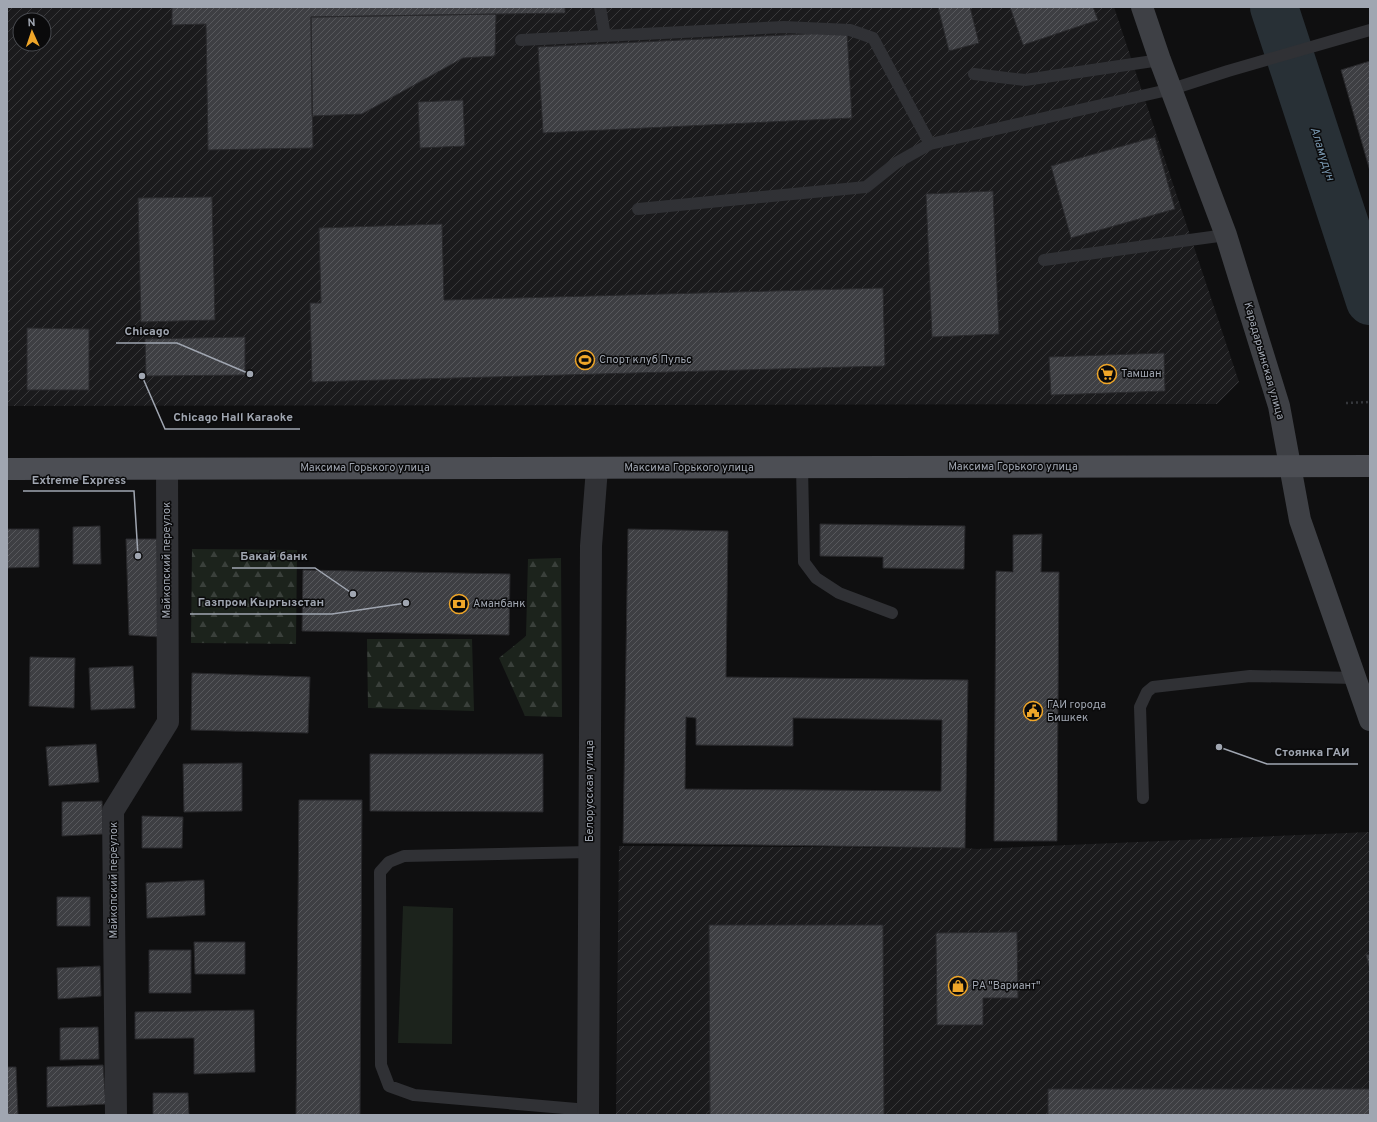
<svg xmlns="http://www.w3.org/2000/svg" width="1377" height="1122" font-family="Overpass,sans-serif">
  <style>
    .industrial { fill: url(#industrial-furrows); fill-rule: evenodd }
    .forest { fill: url(#forest-firs) }
    .green { fill: #1c231c }
    .lines { fill: none; stroke-linecap: round; stroke-linejoin: round }
    .river { stroke: #283036; stroke-width: 48 }
    .building { fill: url(#building-hatch); stroke: #29292c; fill-rule: evenodd }
    .path { stroke: #36383c; stroke-width: 2.5; stroke-dasharray: 2 3; stroke-linecap: butt }
    .lane { stroke: #303135; stroke-width: 12 }
    .street { stroke: #303135; stroke-width: 22 }
    .secondary { stroke: #3e4045; stroke-width: 22 }
    .primary { stroke: #4c4e54; stroke-width: 22 }
    .labels { text-anchor: middle; dominant-baseline: central; stroke-width: 3; stroke-linejoin: round; paint-order: stroke }
    .poi-label { font-size: 11px; fill: #a0a6b1; stroke: #0a0a0b; text-anchor: start }
    .street-label { font-size: 11px; fill: #a0a6b1; stroke: #0a0a0b }
    .water-label { font-size: 12px; font-style: italic; fill: #7795ad; stroke: #0a0a0b }
    .leader { fill: none; stroke: #a0a6b1; stroke-width: 1.5 }
    .callout-dot { fill: #a0a6b1; stroke: #0a0a0b; stroke-width: 1.5 }
    .callout-label { font-size: 12px; text-anchor: middle; font-weight: bold; fill: #a0a6b1; stroke: #0a0a0b; stroke-width: 3; stroke-linejoin: round; paint-order: stroke }
  </style>
  <defs>
    <pattern id="industrial-furrows" width="10" height="10" patternUnits="userSpaceOnUse"><rect width="10" height="10" fill="#1b1b1d"/><path d="M-1 1l2-2M0 10L10 0M9 11l2-2" fill="none" stroke="#39393b"/></pattern>
    <pattern id="forest-firs" width="22" height="20" patternUnits="userSpaceOnUse"><rect width="22" height="20" fill="#1c231c"/><path d="M5 1l3.5 6h-7zM16 11l3.5 6h-7z" fill="#3a403b"/></pattern>
    <pattern id="building-hatch" width="6" height="6" patternUnits="userSpaceOnUse"><rect width="6" height="6" fill="#3e3f43"/><path d="M-1 1l2-2M0 6l6-6M5 7l2-2" fill="none" stroke="#57585c"/></pattern>
  </defs>
  <rect width="100%" height="100%" fill="#0f0f10"/>
  <path class="industrial" d="M 7,7 L 1114,7 L 1239,382 L 1217,404 L 7,406 ZM 20,20 L 44,20 L 44,44 L 20,44 Z
    M 1370,832 L 1370,1115 L 616,1115 L 619,846 L 965,848 L 977,849 Z"/>
  <path class="forest" d="M 192,549 L 297,550 L 296,644 L 191,643 Z
    M 561,558 L 562,717 L 525,716 L 499,658 L 526,636 L 528,559 Z
    M 367,639 L 472,639 L 474,711 L 368,708 Z"/>
  <path class="green" d="M 403,906 L 453,908 L 452,1044 L 398,1043 Z"/>
  <g class="lines">
    <path class="river" d="M 1274,7 L 1370,301"/>
  </g>
  <path class="building" d="M 172,7 L 565,7 L 565,13 L 311,17 L 313,148 L 208,150 L 206,24 L 172,25 Z
    M 938,7 L 970,7 L 979,43 L 949,51 Z
    M 1010,7 L 1093,7 L 1098,20 L 1023,45 Z
    M 496,14 L 495,56 L 463,58 L 362,114 L 312,116 L 311,17 Z
    M 847,32 L 852,118 L 543,133 L 538,47 Z
    M 1370,61 L 1370,171 L 1341,70 Z
    M 463,100 L 465,146 L 420,148 L 418,102 Z
    M 1155,137 L 1175,209 L 1071,238 L 1051,166 Z
    M 993,191 L 999,334 L 932,337 L 926,194 Z
    M 212,197 L 215,320 L 141,322 L 138,198 Z
    M 442,224 L 444,300 L 883,288 L 885,366 L 312,382 L 310,303 L 321,303 L 319,228 Z
    M 27,328 L 89,329 L 89,390 L 27,390 Z
    M 245,337 L 245,375 L 146,376 L 145,339 Z
    M 1164,353 L 1165,391 L 1051,395 L 1049,357 Z
    M 820,524 L 965,526 L 964,569 L 883,568 L 883,557 L 820,556 Z
    M 100,526 L 101,564 L 73,564 L 73,527 Z
    M 7,529 L 39,529 L 39,567 L 7,568 Z
    M 628,529 L 728,531 L 726,677 L 968,680 L 965,848 L 623,843 ZM 686,717 L 696,718 L 696,745 L 793,746 L 793,718 L 942,720 L 941,791 L 685,789 Z
    M 1042,534 L 1041,572 L 1059,572 L 1057,841 L 994,841 L 996,571 L 1013,572 L 1013,535 Z
    M 126,539 L 157,539 L 160,637 L 129,635 Z
    M 303,570 L 510,574 L 509,635 L 302,631 Z
    M 30,657 L 75,658 L 74,708 L 29,706 Z
    M 133,666 L 135,708 L 91,710 L 89,668 Z
    M 192,673 L 310,677 L 308,733 L 191,730 Z
    M 96,744 L 99,782 L 49,786 L 46,747 Z
    M 370,754 L 543,754 L 543,812 L 370,811 Z
    M 242,763 L 242,811 L 184,812 L 183,764 Z
    M 299,800 L 362,800 L 360,1115 L 296,1115 Z
    M 102,801 L 103,834 L 62,836 L 62,802 Z
    M 142,816 L 183,817 L 182,848 L 142,848 Z
    M 204,880 L 205,915 L 147,918 L 146,883 Z
    M 57,897 L 90,897 L 90,926 L 57,926 Z
    M 709,925 L 883,925 L 884,1115 L 710,1115 Z
    M 1017,932 L 1018,998 L 983,998 L 983,1025 L 937,1025 L 936,933 Z
    M 194,942 L 245,942 L 245,974 L 195,974 Z
    M 149,950 L 191,950 L 191,993 L 149,993 Z
    M 1370,954 L 1370,969 L 1366,955 Z
    M 100,966 L 101,996 L 58,999 L 57,968 Z
    M 254,1010 L 255,1072 L 194,1074 L 194,1038 L 135,1039 L 135,1012 Z
    M 98,1027 L 99,1059 L 60,1060 L 60,1028 Z
    M 103,1065 L 106,1104 L 47,1107 L 47,1067 Z
    M 7,1067 L 16,1067 L 18,1115 L 7,1115 Z
    M 1048,1089 L 1370,1089 L 1370,1115 L 1048,1115 Z
    M 153,1093 L 188,1093 L 189,1115 L 153,1115 Z"/>
  <g class="lines">
    <path class="path" d="M 1346,403 L 1370,402"/>
    <path class="lane" d="M 600,7 L 605,36
      M 521,40 L 784,27 L 850,30 L 873,38 L 930,144
      M 974,74 L 1025,80 L 1160,60
      M 638,209 L 866,187 L 896,163 L 930,144 L 1172,89 L 1228,71 L 1370,30
      M 1044,260 L 1226,235
      M 802,467 L 804,562 L 816,578 L 839,593 L 892,613
      M 1143,798 L 1140,707 L 1147,692 L 1153,687 L 1250,676 L 1357,678
      M 588,1110 L 414,1095 L 389,1086 L 381,1065 L 380,872 L 389,862 L 404,856 L 589,852"/>
    <path class="street" d="M 116,1115 L 113,811 L 168,722 L 167,469
      M 588,1115 L 591,546 L 597,468"/>
    <path class="secondary" d="M 1142,7 L 1160,60 L 1226,235 L 1279,406 L 1300,520 L 1370,720"/>
    <path class="primary" d="M 7,469 L 1370,466"/>
  </g>
  <defs>
    <g id="stadium-ring" transform="scale(1)"><circle r="9.5" fill="#0a0a0b" stroke="#efa629" stroke-width="1.5"/><path d="M0-5a6.5 5 0 1 0 0 10a6.5 5 0 1 0 0-10ZM-3.5-1.8h7v3.6h-7Z" fill="#efa629"/></g>
    <g id="supermarket-ring" transform="scale(1)"><circle r="9.5" fill="#0a0a0b" stroke="#efa629" stroke-width="1.5"/><path d="M-6-5.5h2.5l.6 2H6L4.5 2H-2.5L-4.4-4H-6ZM-1.5 3.2a1.3 1.3 0 1 0 .1 0ZM3 3.2a1.3 1.3 0 1 0 .1 0Z" fill="#efa629"/></g>
    <g id="bank-ring" transform="scale(1)"><circle r="9.5" fill="#0a0a0b" stroke="#efa629" stroke-width="1.5"/><path d="M-6-4H6V4H-6ZM0-2.3a2.3 2.3 0 1 0 0 4.6a2.3 2.3 0 1 0 0-4.6Z" fill="#efa629"/></g>
    <g id="civic-ring" transform="scale(1)"><circle r="9.5" fill="#0a0a0b" stroke="#efa629" stroke-width="1.5"/><path d="M-.6-6.5H3V-4.5H.6V-3L4-1V1h2V6H-6V1h2V-1L-.6-3ZM-1.2 2.5V6h2.4V2.5Z" fill="#efa629"/></g>
    <g id="shop-ring" transform="scale(1)"><circle r="9.5" fill="#0a0a0b" stroke="#efa629" stroke-width="1.5"/><path d="M-5-2.5h2.3a2.7 3.5 0 0 1 5.4 0H5L5.5 6h-11ZM-1.5-2.5h3a1.5 2.3 0 0 0-3 0Z" fill="#efa629"/></g>
  </defs>
  <g fill-rule="evenodd">
    <use href="#stadium-ring" x="585" y="360"/>
    <use href="#supermarket-ring" x="1107" y="374"/>
    <use href="#bank-ring" x="459" y="604"/>
    <use href="#civic-ring" x="1033" y="711"/>
    <use href="#shop-ring" x="958" y="986"/>
  </g>
  <g class="labels">
    <g class="poi-label">
      <text x="599" y="360">Спорт клуб Пульс</text>
      <text x="1121" y="374">Тамшан</text>
      <text x="473" y="604">Аманбанк</text>
      <text x="1047" y="705">ГАИ города<tspan x="1047" dy="13">Бишкек</tspan></text>
      <text x="972" y="986">РА "Вариант"</text>
    </g>
    <g class="street-label">
      <text transform="translate(1264 361) rotate(74)">Карадарьинская улица</text>
      <text x="1013" y="467">Максима Горького улица</text>
      <text x="365" y="468">Максима Горького улица</text>
      <text x="689" y="468">Максима Горького улица</text>
      <text transform="translate(167 560) rotate(-90)">Майкопский переулок</text>
      <text transform="translate(590 791) rotate(-90)">Белорусская улица</text>
      <text transform="translate(114 880) rotate(-90)">Майкопский переулок</text>
    </g>
    <g class="water-label">
      <text transform="translate(1322 154) rotate(72)">Аламүдүн</text>
    </g>
  </g>
  <path class="leader" d="M250 374L177 343H116M142 376L165 429H300M138 556L134 491H23M353 594L315 568H232M406 603L332 614H190M1219 747L1267 764H1358"/>
  <g class="callout-dot">
    <circle cx="250" cy="374" r="4"/>
    <circle cx="142" cy="376" r="4"/>
    <circle cx="138" cy="556" r="4"/>
    <circle cx="353" cy="594" r="4"/>
    <circle cx="406" cy="603" r="4"/>
    <circle cx="1219" cy="747" r="4"/>
  </g>
  <g class="callout-label">
    <text x="147" y="335">Chicago</text>
    <text x="233" y="421">Chicago Hall Karaoke</text>
    <text x="79" y="484">Extreme Express</text>
    <text x="274" y="560">Бакай банк</text>
    <text x="261" y="606">Газпром Кыргызстан</text>
    <text x="1312" y="756">Стоянка ГАИ</text>
  </g>
  <rect width="1377" height="1122" fill="none" stroke="#a0a6b1" stroke-width="16"/>
  <g transform="translate(32 32) rotate(357)"><circle r="19" fill="#0a0a0b" stroke="#46484d"/>
  <path d="M0-3L7 15L0 10L-7 15Z" fill="#efa629"/>
  <text y="-6" font-size="11" font-weight="bold" text-anchor="middle" fill="#a0a6b1">N</text>
  </g>
</svg>
